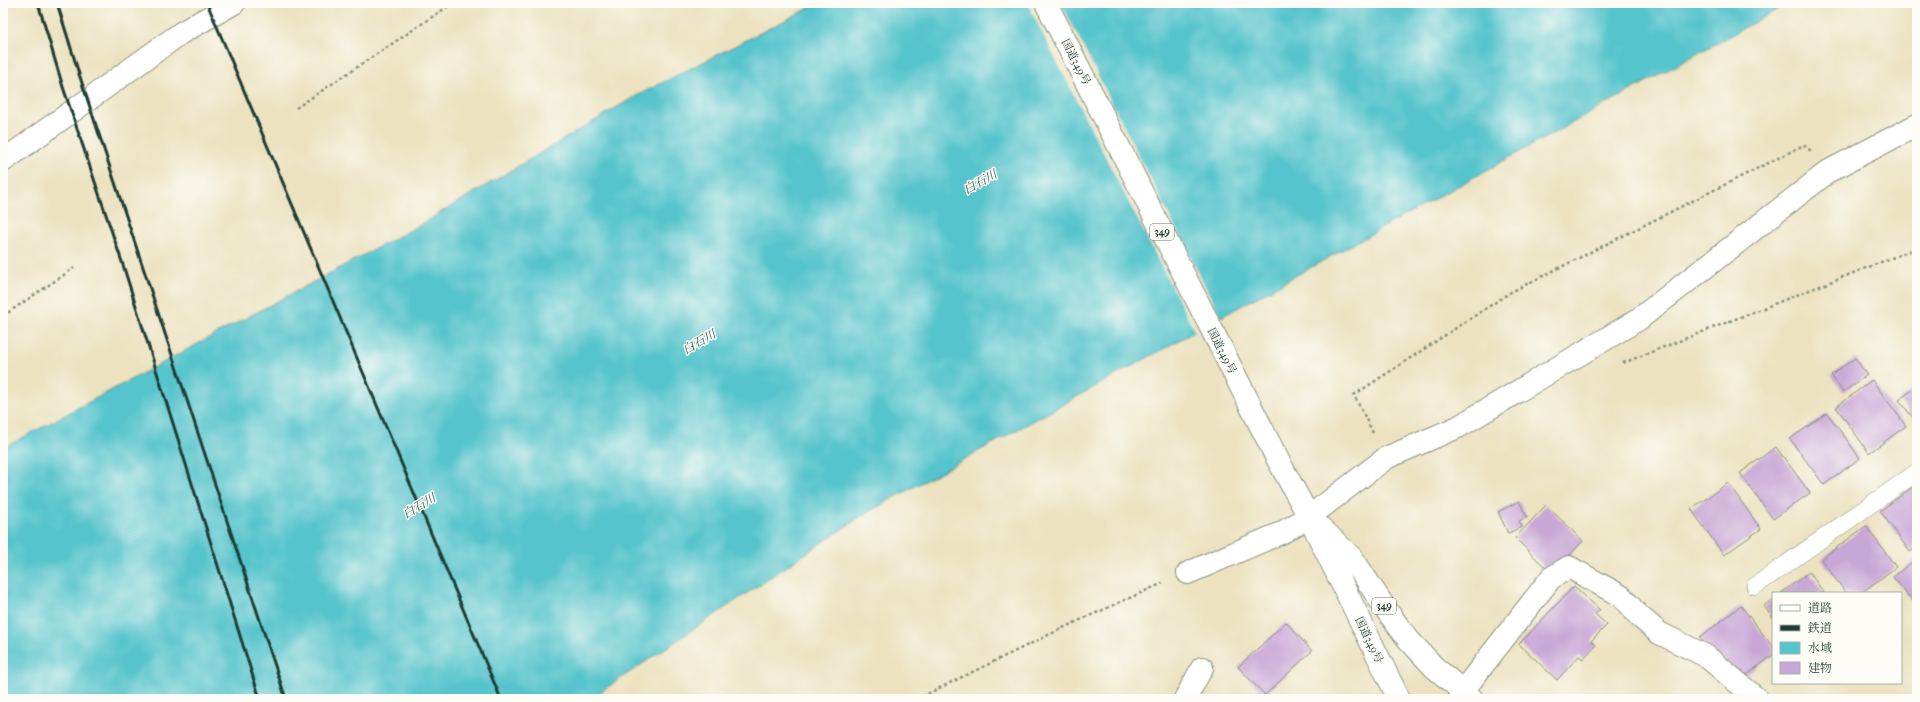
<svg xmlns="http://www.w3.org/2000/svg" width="1920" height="702" font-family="'IM FELL French Canon','Noto Serif JP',serif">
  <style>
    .water { fill: #56c4cc; stroke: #3a8080 }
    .pier { fill: #ece2c0 }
    .building { fill: #c8a6d6 }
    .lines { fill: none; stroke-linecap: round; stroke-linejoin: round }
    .service-casing { stroke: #86907a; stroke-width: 18 }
    .minor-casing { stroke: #86907a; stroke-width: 24 }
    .trunk-casing { stroke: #86907a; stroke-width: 24 }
    .path { stroke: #86907a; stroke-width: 2.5; stroke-dasharray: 3 3; stroke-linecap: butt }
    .service { stroke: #fff; stroke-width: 17 }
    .minor { stroke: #fff; stroke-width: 22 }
    .trunk { stroke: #fff; stroke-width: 22 }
    .rail { stroke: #1f3d34; stroke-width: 3 }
    .labels { text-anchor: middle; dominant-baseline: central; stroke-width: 3; stroke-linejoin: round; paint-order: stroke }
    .shield { fill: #fdfcf7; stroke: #62766e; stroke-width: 1 }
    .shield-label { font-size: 10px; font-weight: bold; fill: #1f3d34 }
    .street-label { font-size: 11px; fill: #1f3d34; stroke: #fdfcf7 }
    .water-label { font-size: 12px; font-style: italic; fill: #2d5f5a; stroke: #fdfcf7 }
  </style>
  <rect width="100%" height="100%" fill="#fdfcf7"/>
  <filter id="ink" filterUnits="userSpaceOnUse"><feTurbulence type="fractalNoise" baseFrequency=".025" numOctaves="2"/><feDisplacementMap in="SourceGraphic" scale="8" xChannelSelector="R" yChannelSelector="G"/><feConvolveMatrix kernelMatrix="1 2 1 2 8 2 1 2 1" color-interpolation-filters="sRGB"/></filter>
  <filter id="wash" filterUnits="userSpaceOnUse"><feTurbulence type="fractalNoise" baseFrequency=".012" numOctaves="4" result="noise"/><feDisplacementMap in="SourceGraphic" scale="16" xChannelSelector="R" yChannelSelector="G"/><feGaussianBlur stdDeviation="0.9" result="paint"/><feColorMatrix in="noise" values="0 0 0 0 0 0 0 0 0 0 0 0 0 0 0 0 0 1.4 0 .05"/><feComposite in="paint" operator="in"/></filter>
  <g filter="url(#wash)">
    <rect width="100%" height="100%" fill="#ece2c0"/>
    <path class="water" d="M 819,3 L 1789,3 L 863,515 L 590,699 L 3,699 L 3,448 L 418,226 L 636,96 Z"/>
    <path class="pier" d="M 1027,3 L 1061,3 L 1222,319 L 1196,334 Z"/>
    <g id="blocks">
      <path class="building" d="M 1855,358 L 1867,375 L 1843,392 L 1831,375 Z
        M 1872,380 L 1906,426 L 1869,453 L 1836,407 Z
        M 1917,386 L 1917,423 L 1899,400 Z
        M 1827,413 L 1860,458 L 1824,485 L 1790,439 Z
        M 1776,447 L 1810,493 L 1773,519 L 1740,473 Z
        M 1728,483 L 1761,529 L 1724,555 L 1691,509 Z
        M 1917,484 L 1917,547 L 1910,552 L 1880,511 Z
        M 1519,501 L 1527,517 L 1519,521 L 1522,527 L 1508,533 L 1498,512 Z
        M 1546,505 L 1583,541 L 1552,574 L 1515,538 Z
        M 1866,526 L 1896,567 L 1861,593 L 1846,593 L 1821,559 Z
        M 1917,558 L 1917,602 L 1915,604 L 1893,577 Z
        M 1809,572 L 1824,593 L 1781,593 Z
        M 1574,586 L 1600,610 L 1595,614 L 1607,625 L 1591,641 L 1596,645 L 1583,659 L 1579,656 L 1557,680 L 1519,644 Z
        M 1773,599 L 1773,618 L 1764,606 Z
        M 1741,606 L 1773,647 L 1773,655 L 1740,680 L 1719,661 L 1700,637 Z
        M 1286,622 L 1312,651 L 1265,695 L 1238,667 Z"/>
    </g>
  </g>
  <g filter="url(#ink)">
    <use href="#blocks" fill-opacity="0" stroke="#86907a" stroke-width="1"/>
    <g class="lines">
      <g class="service-casing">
        <path id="service" d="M 1755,586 L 1917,472"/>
      </g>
      <g class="minor-casing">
        <path id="minor" d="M 3,161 L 181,33 L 234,3
          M 1188,573 L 1281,533 L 1309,517 L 1386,458 L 1458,427 L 1639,319 L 1829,171 L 1917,125
          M 1462,692 L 1551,578 L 1569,567 L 1621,596 L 1639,616 L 1659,633 L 1706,656 L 1757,699
          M 1185,699 L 1202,668"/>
      </g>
      <g class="trunk-casing">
        <path id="trunk" d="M 1046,3 L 1278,460 L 1309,517 L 1399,699
          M 1320,527 L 1353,559 L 1387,611 L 1408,639 L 1434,667 L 1472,699"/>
      </g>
      <path class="path" d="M 296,108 L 453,3
        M 3,316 L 74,268
        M 1623,363 L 1917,248
        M 1373,433 L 1354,395 L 1511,292 L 1804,145 L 1811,151
        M 917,699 L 1067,626 L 1163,583"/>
      <use href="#service" class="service"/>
      <use href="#minor" class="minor"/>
      <use href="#trunk" class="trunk"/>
      <path class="rail" d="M 38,3 L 63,87 L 123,265 L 260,699
        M 57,3 L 79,74 L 286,699
        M 207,3 L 501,699"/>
    </g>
  </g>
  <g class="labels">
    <g class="shield">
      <rect x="1150" y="224" width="24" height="16" rx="3"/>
      <rect x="1372" y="598" width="24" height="16" rx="3"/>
    </g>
    <g class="shield-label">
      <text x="1162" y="232">349</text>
      <text x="1384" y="606">349</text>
    </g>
    <g class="street-label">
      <text transform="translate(1076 62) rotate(63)">国道349号</text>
      <text transform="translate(1222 351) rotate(63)">国道349号</text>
      <text transform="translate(1369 640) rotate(64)">国道349号</text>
    </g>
    <g class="water-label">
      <text transform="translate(980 182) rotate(-29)">白石川</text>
      <text transform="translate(699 342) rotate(-30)">白石川</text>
      <text transform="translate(419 506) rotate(-31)">白石川</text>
    </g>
  </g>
  <rect width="1920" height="702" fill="none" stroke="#fdfcf7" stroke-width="16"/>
  <rect x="1772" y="592" width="130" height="92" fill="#fdfcf7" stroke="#a4b0a9"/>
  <rect x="1780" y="605" width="20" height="6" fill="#ffffff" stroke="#a4b0a9"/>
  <text x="1808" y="612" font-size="12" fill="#1f3d34">道路</text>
  <rect x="1780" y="625" width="20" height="6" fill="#1f3d34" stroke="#a4b0a9"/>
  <text x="1808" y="632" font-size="12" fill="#1f3d34">鉄道</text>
  <rect x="1780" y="642" width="20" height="12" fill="#56c4cc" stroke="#a4b0a9"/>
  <text x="1808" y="652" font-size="12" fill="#1f3d34">水域</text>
  <rect x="1780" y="662" width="20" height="12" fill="#c8a6d6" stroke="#a4b0a9"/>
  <text x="1808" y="672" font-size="12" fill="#1f3d34">建物</text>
</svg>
